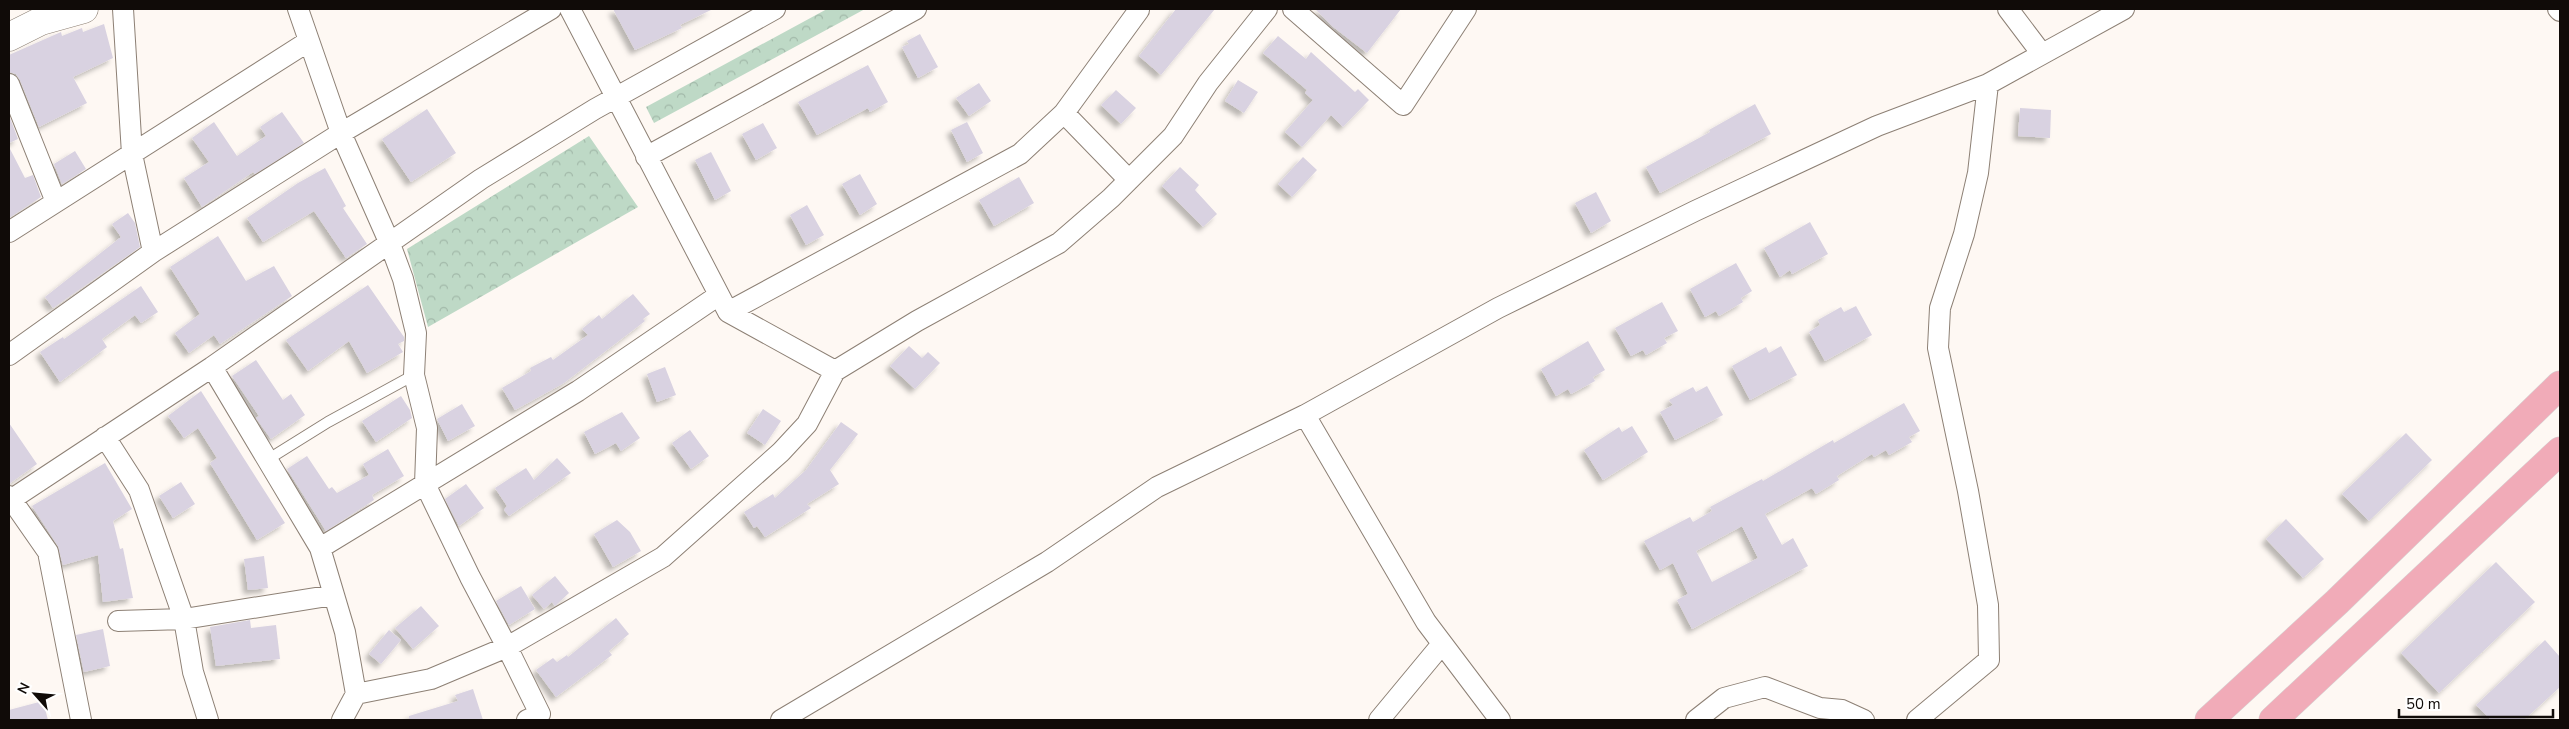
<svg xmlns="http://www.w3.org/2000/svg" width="2569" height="729" font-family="'Nunito Sans',sans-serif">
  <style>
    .park { fill: url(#park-crowns) }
    .building { fill: #d9d2e1; fill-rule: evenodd; filter: url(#shadow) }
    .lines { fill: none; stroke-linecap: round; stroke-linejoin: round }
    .service-casing { stroke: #8d8075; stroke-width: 12 }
    .minor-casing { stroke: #8d8075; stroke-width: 22 }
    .secondary-casing { stroke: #8d8075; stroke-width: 29 }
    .primary-casing { stroke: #d4d3d3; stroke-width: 29 }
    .service { stroke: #fff; stroke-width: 10 }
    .minor { stroke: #fff; stroke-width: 20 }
    .secondary { stroke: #fff; stroke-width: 28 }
    .primary { stroke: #f1abb8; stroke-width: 28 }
  </style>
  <defs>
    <pattern id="park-crowns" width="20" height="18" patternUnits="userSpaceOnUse" patternTransform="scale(1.25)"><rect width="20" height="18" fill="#bed9c6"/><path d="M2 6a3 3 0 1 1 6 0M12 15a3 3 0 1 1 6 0" fill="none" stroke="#a2b9a9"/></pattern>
    <filter id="shadow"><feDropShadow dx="-4.5" dy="4.5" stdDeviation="2.5" flood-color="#0004"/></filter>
  </defs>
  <rect width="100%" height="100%" fill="#fef8f3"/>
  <path class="park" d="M 827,9 L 865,9 L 654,123 L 646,107 Z
    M 589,136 L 638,207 L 428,327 L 407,249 Z"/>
  <path class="building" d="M 613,9 L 713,9 L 680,25 L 682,28 L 635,50 Z
    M 1176,9 L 1215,9 L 1161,75 L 1139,56 Z
    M 1315,9 L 1401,9 L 1367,53 L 1332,26 Z
    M 104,24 L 113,58 L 73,77 L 87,103 L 39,127 L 20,80 L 16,74 L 9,72 L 9,55 L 61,32 L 62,36 L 82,28 L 83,32 Z
    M 920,34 L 938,67 L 918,78 L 902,47 L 909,44 L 907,41 Z
    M 1278,36 L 1306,59 L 1311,52 L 1355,92 L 1358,89 L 1369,100 L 1343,127 L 1331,115 L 1302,147 L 1285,132 L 1313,100 L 1305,93 L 1307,90 L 1263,53 Z
    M 868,65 L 888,102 L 870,112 L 868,108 L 817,135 L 798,102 Z
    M 1238,80 L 1258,92 L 1244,113 L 1225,101 Z
    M 979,83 L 991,101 L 969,116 L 956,98 Z
    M 1116,90 L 1136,108 L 1121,124 L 1101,105 Z
    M 1755,104 L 1771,134 L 1660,193 L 1646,167 L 1710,132 L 1709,130 Z
    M 2020,108 L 2051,110 L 2050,138 L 2018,136 Z
    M 427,109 L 456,153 L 411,182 L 382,139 Z
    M 282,112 L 304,143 L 255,174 L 253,172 L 202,207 L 184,178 L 209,162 L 192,138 L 214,122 L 237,156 L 266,136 L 260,127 Z
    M 9,115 L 18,139 L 9,143 Z
    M 967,122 L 983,153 L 967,162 L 951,130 Z
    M 763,123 L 777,148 L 756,160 L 742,134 Z
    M 9,147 L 25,178 L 33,175 L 41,197 L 9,218 Z
    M 75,151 L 86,169 L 62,184 L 54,164 Z
    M 711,152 L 731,191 L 715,200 L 695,160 Z
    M 1303,157 L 1317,170 L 1292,197 L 1278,184 Z
    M 1180,167 L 1199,185 L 1195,190 L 1217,214 L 1203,227 L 1162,186 Z
    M 325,168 L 346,206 L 343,208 L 367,244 L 346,258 L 314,211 L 263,242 L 247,218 L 298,183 Z
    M 860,174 L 877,204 L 860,215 L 842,184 Z
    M 1019,177 L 1034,203 L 994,226 L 979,200 Z
    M 1596,192 L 1611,221 L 1591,233 L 1575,203 Z
    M 807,205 L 824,235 L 806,245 L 790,215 Z
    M 128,213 L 135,223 L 140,247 L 53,308 L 45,297 L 121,237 L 112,224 Z
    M 1810,222 L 1828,254 L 1792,274 L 1790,270 L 1780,277 L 1764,248 Z
    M 218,236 L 246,281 L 274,266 L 292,296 L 220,344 L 214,335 L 189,353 L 175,333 L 200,314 L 170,267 Z
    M 1736,263 L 1752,291 L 1741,298 L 1743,302 L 1719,316 L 1716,311 L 1705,317 L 1690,289 Z
    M 368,285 L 404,337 L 404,341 L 398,344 L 403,352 L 367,373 L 349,341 L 308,371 L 286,340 Z
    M 141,286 L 158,312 L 141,323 L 135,315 L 102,339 L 107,347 L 60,382 L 40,352 L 63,337 L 64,339 Z
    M 633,294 L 650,314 L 643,319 L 645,321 L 564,383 L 515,410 L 502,388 L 531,371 L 530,368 L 551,357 L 553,360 L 588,335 L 582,329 L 599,315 L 602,319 Z
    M 1662,302 L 1678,331 L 1664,338 L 1667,343 L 1646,355 L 1643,350 L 1631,356 L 1615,328 Z
    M 1856,306 L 1872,335 L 1825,361 L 1809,332 L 1820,325 L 1818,320 L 1841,307 L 1844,312 Z
    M 1588,341 L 1605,370 L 1593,377 L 1595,381 L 1571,394 L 1568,389 L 1556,396 L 1541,369 Z
    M 909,346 L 922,358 L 928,352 L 940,363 L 915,389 L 890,366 Z
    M 1781,346 L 1797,375 L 1750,400 L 1732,366 L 1766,347 L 1769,353 Z
    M 256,360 L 283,400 L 291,394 L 305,415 L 271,439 L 256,418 L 259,416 L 232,376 Z
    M 665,367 L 676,395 L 657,402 L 647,374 Z
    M 1707,386 L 1723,415 L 1675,440 L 1660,412 L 1673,405 L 1669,400 L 1693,387 L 1696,392 Z
    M 201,391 L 285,523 L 257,540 L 210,463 L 217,458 L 198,428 L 184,438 L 168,416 Z
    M 401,396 L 410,410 L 412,418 L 376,442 L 362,421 Z
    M 1904,403 L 1920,431 L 1909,437 L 1912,442 L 1889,455 L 1886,450 L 1874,457 L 1872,454 L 1837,476 L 1839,480 L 1816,494 L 1812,488 L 1765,514 L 1782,545 L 1793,538 L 1808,566 L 1692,629 L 1677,600 L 1688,594 L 1673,563 L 1660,570 L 1644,541 L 1690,517 L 1693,522 L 1712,511 L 1710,507 L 1762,479 L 1763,481 L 1833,440 L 1834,443 ZM 1742,526 L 1758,558 L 1712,582 L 1696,551 Z
    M 462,404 L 475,426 L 448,441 L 437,419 Z
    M 763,409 L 781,421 L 765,445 L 747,433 Z
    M 622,412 L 640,438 L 621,451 L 616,443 L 595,454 L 584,432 Z
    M 841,422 L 858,434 L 830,470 L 839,484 L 807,504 L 811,508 L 765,537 L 757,526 L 754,528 L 744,512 L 773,494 L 775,498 L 806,470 Z
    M 9,423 L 37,464 L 9,484 Z
    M 1632,426 L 1648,452 L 1603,480 L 1584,450 L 1619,427 L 1622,432 Z
    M 690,430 L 709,456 L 691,469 L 672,443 Z
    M 2406,433 L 2432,460 L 2369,521 L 2342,494 Z
    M 388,449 L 404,476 L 372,495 L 374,500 L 326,531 L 287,469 L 307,456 L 329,489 L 332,487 L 337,493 L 369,475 L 363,464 Z
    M 557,458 L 571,473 L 509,516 L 504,510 L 507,506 L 495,488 L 526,468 L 534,480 Z
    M 105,463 L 132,509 L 113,521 L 120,549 L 123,548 L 133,598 L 103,602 L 98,555 L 63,565 L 58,546 L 32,506 Z
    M 181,482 L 195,504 L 173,518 L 159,496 Z
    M 466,484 L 484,508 L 459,526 L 445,499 Z
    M 2286,519 L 2324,559 L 2303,578 L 2266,539 Z
    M 617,520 L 630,532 L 641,551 L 613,567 L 594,534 Z
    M 264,556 L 268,588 L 248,590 L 244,559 Z
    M 2496,562 L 2535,602 L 2439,693 L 2401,653 Z
    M 555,576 L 569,593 L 555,606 L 552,602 L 544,609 L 532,595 Z
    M 521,586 L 535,609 L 509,625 L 496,601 Z
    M 421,606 L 439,626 L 413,649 L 395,628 Z
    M 616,618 L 629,634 L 609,651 L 612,655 L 556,697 L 536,670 L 553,658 L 557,662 L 567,655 L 568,657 Z
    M 250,620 L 251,628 L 276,625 L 280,659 L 216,666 L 210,627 Z
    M 103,629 L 110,666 L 84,672 L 76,635 Z
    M 389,630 L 401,640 L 381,664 L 369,654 Z
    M 2545,640 L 2560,657 L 2560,687 L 2524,720 L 2491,720 L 2476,705 Z
    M 473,689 L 483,720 L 409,720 L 409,716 L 458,701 L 455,695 Z
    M 43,701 L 48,720 L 9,720 L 9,710 Z"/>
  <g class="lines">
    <g class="service-casing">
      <path id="service" d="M 267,460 L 328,422 L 414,375"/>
    </g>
    <g class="minor-casing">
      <path id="minor" d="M 298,9 L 341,133 L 390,244 L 403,279 L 416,333 L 414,375 L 427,428 L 425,484 L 470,577 L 507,647 L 663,557 L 781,452 L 807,424 L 835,371
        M 570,9 L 728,312 L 835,371 L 917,321 L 1059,243 L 1111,198 L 1173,136 L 1208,83 L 1267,9
        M 1293,9 L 1403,105 L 1466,9
        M 2008,9 L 2042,54
        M 2558,9 L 2560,11
        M 9,84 L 56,202
        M 646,157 L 916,9
        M 1129,180 L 1064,113 L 1139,10
        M 9,232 L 309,41
        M 153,252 L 341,133 L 551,9
        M 728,312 L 1020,154 L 1064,113
        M 9,355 L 153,252 L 132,154 L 123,9
        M 1305,415 L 1426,622 L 1500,720
        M 105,437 L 139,490 L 184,619 L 193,672 L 208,720
        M 9,496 L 48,552 L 81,720
        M 9,501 L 212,367
        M 320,548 L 578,391 L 719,295
        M 118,621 L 184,619 L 334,595
        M 356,694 L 431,679 L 507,647 L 540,714 L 527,720
        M 342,720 L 356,694 L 345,632 L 320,548 L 212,367 L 481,179 L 595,109 L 775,9
        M 781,720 L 1047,562 L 1157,487 L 1305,415 L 1498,308 L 1695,211 L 1877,126 L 1988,84
        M 1379,720 L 1442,644
        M 1696,720 L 1724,698 L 1765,687 L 1820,708 L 1842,710 L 1864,720
        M 1917,720 L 1989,660 L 1988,605 L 1968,491 L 1938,348 L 1940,308 L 1964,234 L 1978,173 L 1988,84 L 2124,9"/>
    </g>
    <g class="secondary-casing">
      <path id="secondary" d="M 9,37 L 41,21 L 84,9"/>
    </g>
    <g class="primary-casing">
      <path id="primary" d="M 2209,720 L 2337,602 L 2560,385
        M 2273,720 L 2560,451"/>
    </g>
    <use href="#service" class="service"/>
    <use href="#minor" class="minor"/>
    <use href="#secondary" class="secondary"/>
    <use href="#primary" class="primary"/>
  </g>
  <rect width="2569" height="729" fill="none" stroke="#100b08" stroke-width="20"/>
  <g transform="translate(35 694) rotate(297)" stroke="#ffffff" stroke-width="4" paint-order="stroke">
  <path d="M0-4L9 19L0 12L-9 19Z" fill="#100b08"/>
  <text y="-8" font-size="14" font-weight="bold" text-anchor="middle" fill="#100b08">N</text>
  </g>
  <path d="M2399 709v8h154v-8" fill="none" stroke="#100b08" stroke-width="2.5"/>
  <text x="2406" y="709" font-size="15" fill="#100b08" stroke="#ffffff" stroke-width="4" paint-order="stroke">50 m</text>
</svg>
